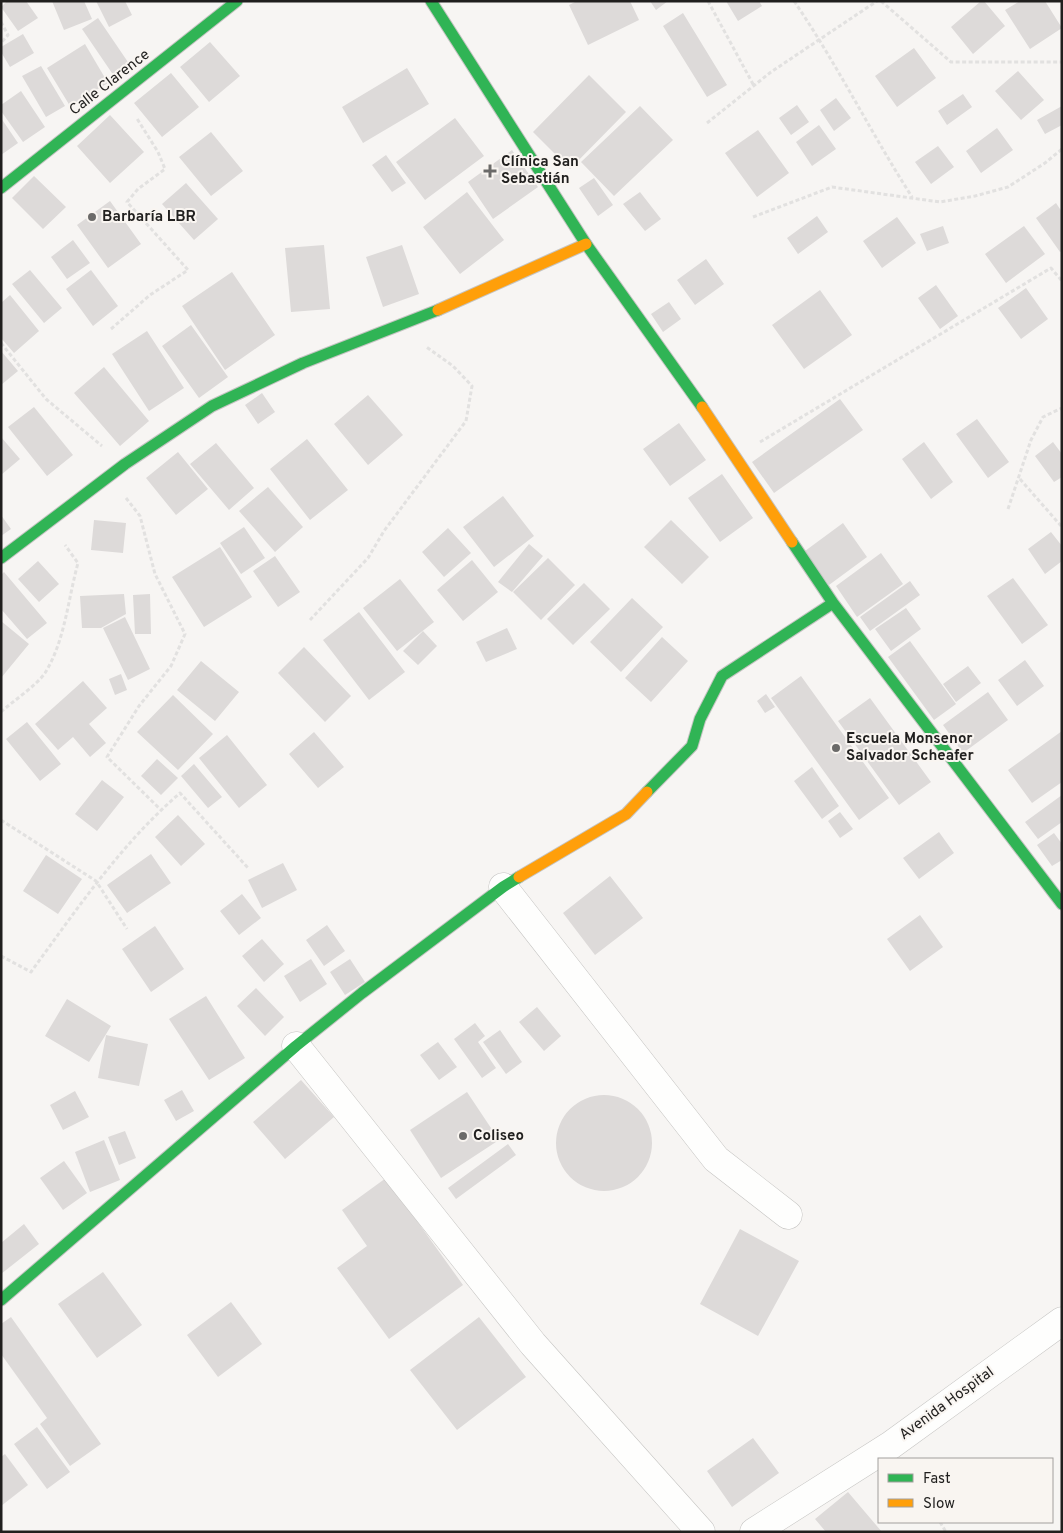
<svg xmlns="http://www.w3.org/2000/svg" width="1063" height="1533" font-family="Overpass,sans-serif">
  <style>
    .building { fill: #dddad9 }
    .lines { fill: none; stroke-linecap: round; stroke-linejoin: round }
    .street-casing { stroke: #c5c4c2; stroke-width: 29 }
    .fast-casing { stroke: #c5c4c2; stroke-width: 13 }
    .slow-casing { stroke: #c5c4c2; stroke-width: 13 }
    .path { stroke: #e2e1e0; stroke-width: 3; stroke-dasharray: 4 2.5; stroke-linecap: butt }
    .street { stroke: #fefefd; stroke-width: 28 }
    .fast { stroke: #30b455; stroke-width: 11 }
    .slow { stroke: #ff9f0a; stroke-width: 11 }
    .poi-dot { fill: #6b6a69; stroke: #f9f5f1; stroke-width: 2 }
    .labels { text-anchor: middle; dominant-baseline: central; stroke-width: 4; stroke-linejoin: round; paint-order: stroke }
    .street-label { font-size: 15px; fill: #201f1e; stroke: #f9f5f1 }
    .poi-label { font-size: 15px; font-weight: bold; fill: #201f1e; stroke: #f9f5f1; text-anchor: start }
  </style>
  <rect width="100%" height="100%" fill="#f7f5f3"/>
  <path class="building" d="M 7,1 L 26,1 L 38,18 L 18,31 L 1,7 Z
    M 52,1 L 84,1 L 92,19 L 64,30 Z
    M 96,1 L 125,1 L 132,15 L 109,27 Z
    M 577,1 L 630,1 L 639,20 L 588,45 L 569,5 Z
    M 650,1 L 668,1 L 656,10 Z
    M 726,1 L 759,1 L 762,6 L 738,21 Z
    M 981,1 L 984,1 L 1005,26 L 973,54 L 951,27 Z
    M 1020,1 L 1045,1 L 1062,28 L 1030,49 L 1005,10 Z
    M 683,13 L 727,85 L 707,97 L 663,26 Z
    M 98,18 L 132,68 L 116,79 L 82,29 Z
    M 23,34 L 34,53 L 10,67 L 1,52 L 1,47 Z
    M 210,42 L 240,76 L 209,102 L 180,67 Z
    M 85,44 L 108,83 L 70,106 L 47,68 Z
    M 914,48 L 936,78 L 897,107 L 875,76 Z
    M 41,66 L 65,106 L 46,117 L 22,76 Z
    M 407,68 L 429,104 L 363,143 L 342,107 Z
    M 1018,71 L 1044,100 L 1021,120 L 995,91 Z
    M 171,73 L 199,107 L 162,137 L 134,103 Z
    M 589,75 L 626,112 L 570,169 L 533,132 Z
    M 21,91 L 45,127 L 23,142 L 1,111 L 1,105 Z
    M 963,94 L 972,107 L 947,125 L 938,111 Z
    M 836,98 L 851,118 L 834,131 L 820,110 Z
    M 797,105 L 809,122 L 791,135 L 779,118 Z
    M 640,106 L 673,140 L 614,196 L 581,162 Z
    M 1062,106 L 1062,125 L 1045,134 L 1037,120 Z
    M 110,115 L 144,152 L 110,183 L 77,146 Z
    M 1,118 L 18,143 L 1,155 Z
    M 455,118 L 484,156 L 425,200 L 396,162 Z
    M 819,125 L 836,149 L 812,166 L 796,142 Z
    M 997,128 L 1013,150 L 981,173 L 966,151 Z
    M 758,130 L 789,173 L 757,197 L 725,153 Z
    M 211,132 L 243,171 L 211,196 L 179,157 Z
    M 938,146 L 954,167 L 931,184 L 915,162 Z
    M 512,150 L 538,187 L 493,219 L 468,182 Z
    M 386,155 L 406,183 L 392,192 L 372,165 Z
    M 34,176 L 66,207 L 43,229 L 12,198 Z
    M 594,178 L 613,205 L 598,216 L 579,188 Z
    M 186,183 L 218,219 L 194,240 L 162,204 Z
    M 467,192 L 504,240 L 460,274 L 423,227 Z
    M 640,192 L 661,219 L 645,231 L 623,204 Z
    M 110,201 L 141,244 L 108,268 L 77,225 Z
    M 1056,203 L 1062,212 L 1062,251 L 1060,252 L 1036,218 Z
    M 817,216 L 828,232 L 798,254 L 787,238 Z
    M 897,217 L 916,243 L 882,268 L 863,241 Z
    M 943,226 L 949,243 L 927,251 L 920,234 Z
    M 1024,226 L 1045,254 L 1006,283 L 985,254 Z
    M 73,240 L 90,263 L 67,279 L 51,257 Z
    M 324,245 L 330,309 L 291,312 L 285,248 Z
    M 402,245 L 419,294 L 383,307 L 366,257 Z
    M 706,259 L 724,284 L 695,305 L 677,280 Z
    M 30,270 L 62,308 L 44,323 L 12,284 Z
    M 91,270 L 118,306 L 93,326 L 66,289 Z
    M 232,272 L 275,335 L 225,370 L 182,306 Z
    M 936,285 L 958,316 L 940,329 L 918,298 Z
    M 1026,288 L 1048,319 L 1021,339 L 998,308 Z
    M 820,290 L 852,335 L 804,369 L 772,325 Z
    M 10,295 L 39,331 L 14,353 L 1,338 L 1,303 Z
    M 669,302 L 681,319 L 663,332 L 651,314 Z
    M 191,325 L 228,377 L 199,398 L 162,346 Z
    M 147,331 L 184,388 L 149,411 L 112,354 Z
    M 1,351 L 18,371 L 1,385 Z
    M 104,367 L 149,421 L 120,446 L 74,393 Z
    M 262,393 L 275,412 L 258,424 L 245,405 Z
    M 368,395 L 403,435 L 368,465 L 334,424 Z
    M 840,399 L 863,430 L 774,493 L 752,462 Z
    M 34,407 L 73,455 L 47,476 L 8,427 Z
    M 977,419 L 1009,462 L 988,478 L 956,434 Z
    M 679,423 L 706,460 L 670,486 L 643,449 Z
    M 1,437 L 20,459 L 1,475 Z
    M 307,439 L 348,490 L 310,520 L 270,469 Z
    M 924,442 L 953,482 L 931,499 L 902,459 Z
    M 1053,442 L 1062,454 L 1062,477 L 1054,482 L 1035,456 Z
    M 216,443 L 254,488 L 229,510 L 190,464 Z
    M 178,452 L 208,489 L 176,515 L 146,478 Z
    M 722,474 L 753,518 L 720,542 L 688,498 Z
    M 268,487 L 303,527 L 275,552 L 239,511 Z
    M 503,496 L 534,536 L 494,567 L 463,527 Z
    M 1,515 L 11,529 L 1,536 Z
    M 94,520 L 126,523 L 123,553 L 91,550 Z
    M 671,520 L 709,557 L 682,584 L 644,547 Z
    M 843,523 L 867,557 L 829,585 L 805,551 Z
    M 244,527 L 265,558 L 241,574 L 220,543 Z
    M 448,528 L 471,553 L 444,577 L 422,552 Z
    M 1051,532 L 1062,546 L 1062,561 L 1045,574 L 1028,549 Z
    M 529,544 L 543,556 L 512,592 L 498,582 Z
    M 220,547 L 252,597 L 204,627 L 172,577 Z
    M 881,553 L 903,584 L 857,617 L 836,586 Z
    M 275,556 L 300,592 L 278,607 L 253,571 Z
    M 548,558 L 575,585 L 541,620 L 513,592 Z
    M 472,560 L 498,592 L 463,621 L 437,590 Z
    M 38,561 L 59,584 L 39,602 L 18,579 Z
    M 4,572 L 47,623 L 27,639 L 1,609 L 1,575 Z
    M 1013,578 L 1048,625 L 1022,644 L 987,596 Z
    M 400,579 L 434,622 L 397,651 L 363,608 Z
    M 910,581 L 920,595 L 870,631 L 860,617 Z
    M 584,583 L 610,609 L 573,645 L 547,619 Z
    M 124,594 L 126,614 L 101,628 L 82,628 L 80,596 Z
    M 150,594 L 151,634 L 135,634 L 133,595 Z
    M 632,598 L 663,627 L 621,672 L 590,642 Z
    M 906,608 L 921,629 L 891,651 L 875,629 Z
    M 359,612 L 405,672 L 369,700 L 323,640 Z
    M 125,617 L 150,669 L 128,680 L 103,628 Z
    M 1,621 L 29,644 L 1,678 Z
    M 507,628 L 517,649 L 486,662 L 476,642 Z
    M 423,631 L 437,646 L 418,665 L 403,651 Z
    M 662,637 L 688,661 L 651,702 L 625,678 Z
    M 910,641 L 956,704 L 934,720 L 888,657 Z
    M 304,647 L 351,696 L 325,722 L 278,673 Z
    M 1025,660 L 1044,686 L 1017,706 L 998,680 Z
    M 201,661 L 239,692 L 215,721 L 177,690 Z
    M 968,666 L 981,683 L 956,702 L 943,684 Z
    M 121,674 L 127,690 L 115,695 L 109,679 Z
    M 801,676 L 889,798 L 859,820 L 771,698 Z
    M 83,681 L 107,708 L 89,724 L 106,743 L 90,757 L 73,737 L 58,750 L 35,724 Z
    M 988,692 L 1008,720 L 963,753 L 943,725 Z
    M 766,694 L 775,707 L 765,713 L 757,701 Z
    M 173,695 L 213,734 L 178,770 L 137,732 Z
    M 870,698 L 931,782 L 899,805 L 838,721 Z
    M 27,722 L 61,764 L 40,781 L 6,739 Z
    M 1062,731 L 1062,782 L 1032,803 L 1008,770 Z
    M 314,732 L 344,767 L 318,788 L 289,754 Z
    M 227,735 L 267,785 L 239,808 L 199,758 Z
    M 157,759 L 178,778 L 161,795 L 141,776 Z
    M 194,764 L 222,797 L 208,808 L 181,776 Z
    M 812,767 L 839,806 L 822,819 L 794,781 Z
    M 102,780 L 124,797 L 97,831 L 75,814 Z
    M 1062,795 L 1062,822 L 1038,839 L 1025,822 Z
    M 840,812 L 853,829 L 840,838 L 828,821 Z
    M 178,815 L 205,844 L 181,866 L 155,837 Z
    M 939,832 L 954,853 L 919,879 L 903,858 Z
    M 1054,833 L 1062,844 L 1062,860 L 1052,866 L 1037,845 Z
    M 151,854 L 171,883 L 127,913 L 107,885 Z
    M 46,855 L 82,879 L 58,914 L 23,891 Z
    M 283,863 L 297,890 L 262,908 L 248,880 Z
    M 610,876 L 643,918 L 595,955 L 563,913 Z
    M 242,894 L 261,918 L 239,935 L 220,911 Z
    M 920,915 L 943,947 L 910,971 L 887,939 Z
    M 327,925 L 345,951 L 324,966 L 306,940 Z
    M 155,926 L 184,969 L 151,992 L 122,949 Z
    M 262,939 L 284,964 L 264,982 L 242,956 Z
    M 311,959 L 327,984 L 300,1002 L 284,976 Z
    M 350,959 L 365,982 L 345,995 L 330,972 Z
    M 256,988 L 284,1017 L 265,1036 L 237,1006 Z
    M 206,996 L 245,1058 L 209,1080 L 169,1019 Z
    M 67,999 L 111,1026 L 89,1062 L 45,1036 Z
    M 537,1007 L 561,1036 L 544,1051 L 519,1022 Z
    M 475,1023 L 485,1036 L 478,1042 L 496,1068 L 482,1078 L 454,1039 Z
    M 500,1030 L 522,1062 L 506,1074 L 483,1042 Z
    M 106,1035 L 148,1044 L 139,1086 L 98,1078 Z
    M 438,1042 L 457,1067 L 439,1080 L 420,1055 Z
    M 301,1080 L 334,1117 L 285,1159 L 253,1122 Z
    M 182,1090 L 194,1111 L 176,1121 L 164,1100 Z
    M 75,1091 L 89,1117 L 63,1130 L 50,1105 Z
    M 467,1092 L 499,1140 L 441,1178 L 410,1130 Z
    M556 1143a48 48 0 1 1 96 0a48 48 0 1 1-96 0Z
    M 125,1131 L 136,1158 L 119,1165 L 108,1137 Z
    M 104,1140 L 120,1180 L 90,1192 L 75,1152 Z
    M 508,1144 L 516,1155 L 456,1199 L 448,1188 Z
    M 64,1161 L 87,1193 L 63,1210 L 40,1178 Z
    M 386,1178 L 463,1285 L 389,1339 L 337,1268 L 367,1246 L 342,1210 Z
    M 24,1224 L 39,1244 L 1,1274 L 1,1243 Z
    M 740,1229 L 799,1261 L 758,1336 L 700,1304 Z
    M 103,1272 L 142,1325 L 97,1358 L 58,1304 Z
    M 231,1302 L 262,1344 L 218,1377 L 187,1335 Z
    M 11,1317 L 101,1444 L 70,1466 L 40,1424 L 47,1418 L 1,1354 L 1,1324 Z
    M 479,1317 L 526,1377 L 457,1430 L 410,1370 Z
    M 37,1427 L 70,1472 L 47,1489 L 14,1444 Z
    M 753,1438 L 779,1473 L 732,1507 L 707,1471 Z
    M 5,1454 L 28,1485 L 1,1506 L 1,1457 Z
    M 848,1492 L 882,1532 L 826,1532 L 815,1519 Z"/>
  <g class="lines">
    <g class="street-casing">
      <path id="street" d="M 503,887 L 716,1159 L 788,1215
        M 296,1046 L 533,1344 L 701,1532
        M 754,1532 L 891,1445 L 1062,1321"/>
    </g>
    <g class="fast-casing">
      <path id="fast" d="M 431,1 L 586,244 L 702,407
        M 1,188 L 237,1
        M 792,542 L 833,603 L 1062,904
        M 1,558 L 125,464 L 212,406 L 303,363 L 438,310
        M 647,792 L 692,746 L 700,719 L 722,676 L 833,603
        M 1,1300 L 296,1046 L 362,993 L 503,887 L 519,877"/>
    </g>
    <g class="slow-casing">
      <path id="slow" d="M 438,310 L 586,244
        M 702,407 L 792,542
        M 519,877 L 626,814 L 647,792"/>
    </g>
    <path class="path" d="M 708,1 L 754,86
      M 794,1 C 837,64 871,133 912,197
      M 881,1 L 951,62 L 1062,62
      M 1,22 L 8,35 L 1,43
      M 707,123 L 771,72 L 877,1
      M 753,217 L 832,187 L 940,202 L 975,196 L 1008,187 L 1045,163 L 1062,149
      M 111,329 L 150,295 L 188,270 L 127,202 L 138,189 L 165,169 L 158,152 L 136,117
      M 1,343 L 46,399 L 102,446
      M 760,442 L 1051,268 L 1062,281
      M 1020,479 L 1062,527
      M 126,498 L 140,516 L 155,574 L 185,634 L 171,666 L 139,706 L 107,757 L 161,810
      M 1008,509 L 1031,440 L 1043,417 L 1062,408
      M 310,620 L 368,558 L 384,531 L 466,421 L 472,386 L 453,366 L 425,346
      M 1,712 C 13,701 36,686 45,673 C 65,641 68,599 78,563 L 65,545
      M 1,820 L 96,881 L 127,929
      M 1,956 L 31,972 C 77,909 121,844 180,793 L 249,869
      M 940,1522 L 946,1532"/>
    <use href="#street" class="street"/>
    <use href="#fast" class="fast"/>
    <use href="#slow" class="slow"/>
  </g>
  <g class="poi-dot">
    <path d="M487.5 163.5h5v5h5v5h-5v5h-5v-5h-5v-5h5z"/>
    <circle cx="92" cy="217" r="5"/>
    <circle cx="836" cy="748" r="5"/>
    <circle cx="463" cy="1136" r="5"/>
  </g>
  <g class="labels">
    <g class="street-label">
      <text transform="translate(110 83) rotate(-38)">Calle Clarence</text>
      <text transform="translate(947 1404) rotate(-36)">Avenida Hospital</text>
    </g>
    <g class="poi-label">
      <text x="501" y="162">Clínica San<tspan x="501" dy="17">Sebastián</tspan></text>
      <text x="102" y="217">Barbaría LBR</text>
      <text x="846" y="739">Escuela Monsenor<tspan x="846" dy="17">Salvador Scheafer</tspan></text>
      <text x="473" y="1136">Coliseo</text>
    </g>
  </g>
  <rect width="1063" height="1533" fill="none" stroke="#201f1e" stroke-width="5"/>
  <rect x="878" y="1458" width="175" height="65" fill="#f9f5f1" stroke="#a29f9d"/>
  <rect x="888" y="1474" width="25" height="8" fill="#30b455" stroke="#a29f9d"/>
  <text x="923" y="1483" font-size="15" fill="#201f1e">Fast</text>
  <rect x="888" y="1499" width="25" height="8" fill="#ff9f0a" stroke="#a29f9d"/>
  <text x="923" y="1508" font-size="15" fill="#201f1e">Slow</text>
</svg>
